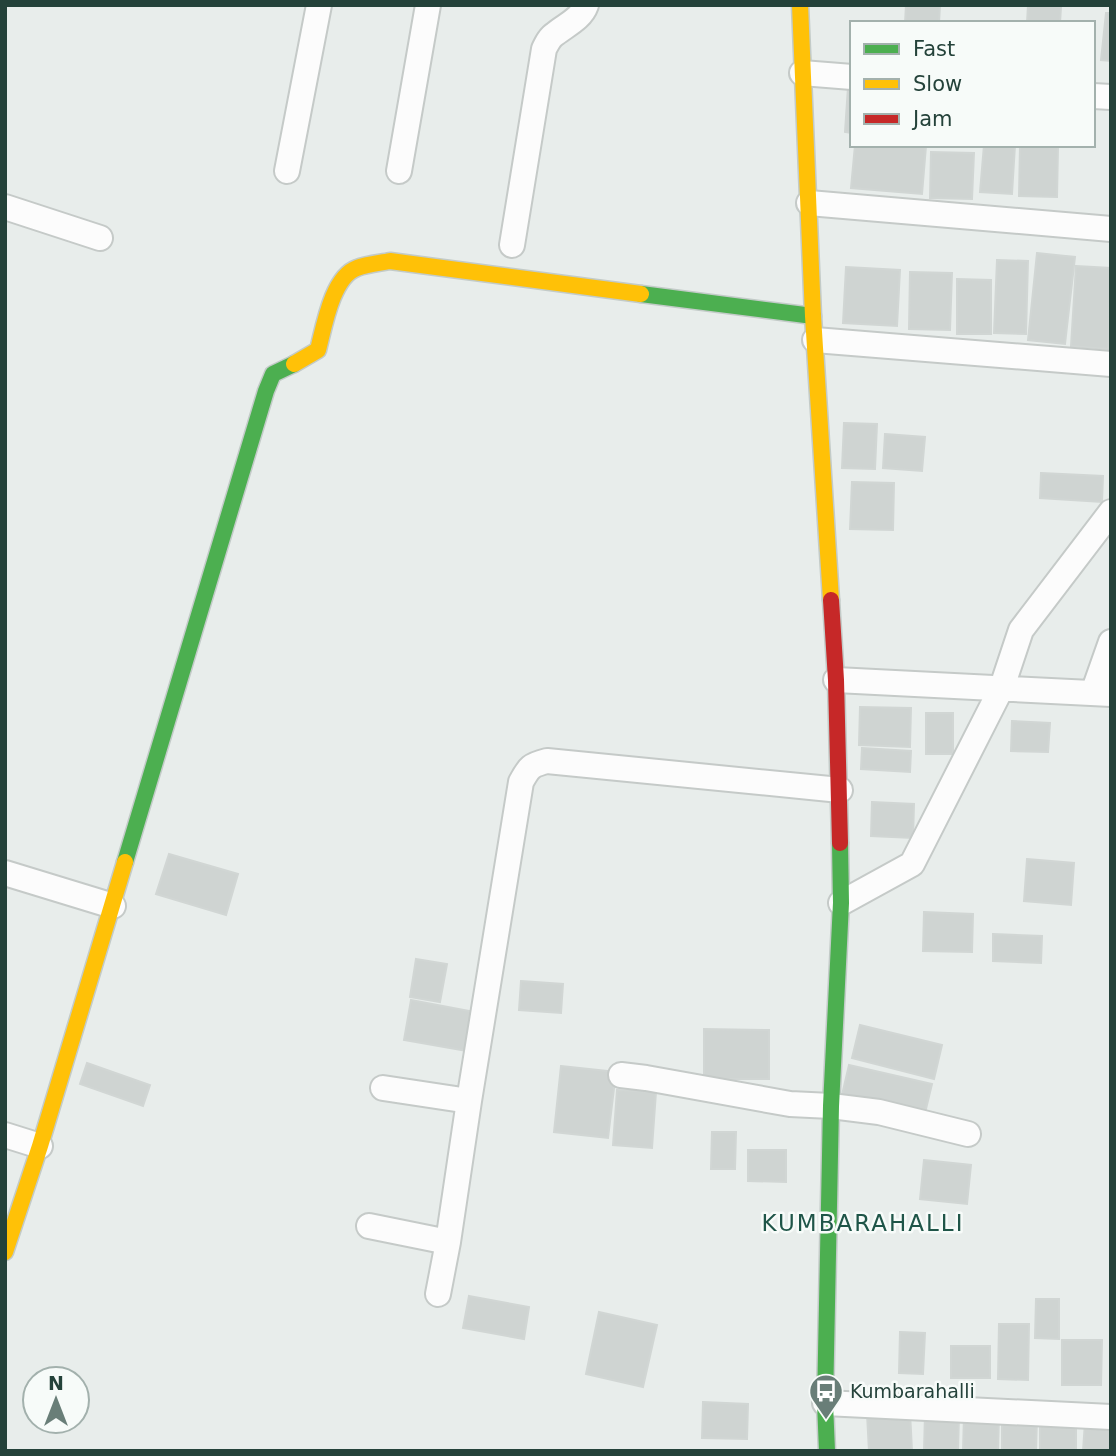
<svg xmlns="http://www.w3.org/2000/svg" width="1116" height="1456" font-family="'DejaVu Sans',sans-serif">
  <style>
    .building { fill: #cfd4d2; stroke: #d1d6d4; stroke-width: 2 }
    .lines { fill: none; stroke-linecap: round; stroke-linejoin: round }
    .street-casing { stroke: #c5cac8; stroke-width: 28 }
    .fast-casing { stroke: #c3cbc8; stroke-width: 19 }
    .slow-casing { stroke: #c3cbc8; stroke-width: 19 }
    .jam-casing { stroke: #c3cbc8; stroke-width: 19 }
    .street { stroke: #fcfcfc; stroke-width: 24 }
    .fast { stroke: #4caf50; stroke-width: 16 }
    .slow { stroke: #ffc107; stroke-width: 16 }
    .jam { stroke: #c62828; stroke-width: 16 }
    .labels { text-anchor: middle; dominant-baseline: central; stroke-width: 5; stroke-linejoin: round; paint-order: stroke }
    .poi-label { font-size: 19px; fill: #24423a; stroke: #f7fbf9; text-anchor: start }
    .quarter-label { font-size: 23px; letter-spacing: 2px; fill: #1f5548; stroke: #f7fbf9 }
  </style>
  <rect width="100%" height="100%" fill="#e8edeb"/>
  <path class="building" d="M 906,5 L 940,5 L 939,23 L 905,23 Z
    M 1028,5 L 1061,7 L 1060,23 L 1027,23 Z
    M 1106,13 L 1111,13 L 1111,61 L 1101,60 Z
    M 848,87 L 852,87 L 852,133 L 845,132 Z
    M 855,145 L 926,146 L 922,194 L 851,188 Z
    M 984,145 L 1015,145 L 1012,194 L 980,192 Z
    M 1020,146 L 1058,147 L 1057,197 L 1019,196 Z
    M 931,152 L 974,153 L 972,199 L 930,198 Z
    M 1037,253 L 1075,257 L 1065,344 L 1028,340 Z
    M 997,260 L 1028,261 L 1026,334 L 994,333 Z
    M 1076,266 L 1111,268 L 1108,349 L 1071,346 Z
    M 846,267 L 900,270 L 897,326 L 843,323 Z
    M 910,272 L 952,273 L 950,330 L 909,329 Z
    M 957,279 L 991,280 L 991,334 L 957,334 Z
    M 844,423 L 877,424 L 875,469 L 842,468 Z
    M 885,434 L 925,437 L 922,471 L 883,468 Z
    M 1041,473 L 1103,476 L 1102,502 L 1040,498 Z
    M 852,482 L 894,483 L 893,530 L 850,529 Z
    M 860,707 L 911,708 L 910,747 L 859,745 Z
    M 926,713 L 953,713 L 953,754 L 926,754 Z
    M 1012,721 L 1050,723 L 1048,752 L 1011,751 Z
    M 862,748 L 911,751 L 910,772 L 861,769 Z
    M 872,802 L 914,804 L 913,838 L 871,836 Z
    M 169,854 L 238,874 L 226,915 L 156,894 Z
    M 1027,859 L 1074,863 L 1071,905 L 1024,901 Z
    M 924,912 L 973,914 L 972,952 L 923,951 Z
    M 993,934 L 1042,936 L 1041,963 L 993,961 Z
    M 416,959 L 447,964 L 440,1002 L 410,997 Z
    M 521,981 L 563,984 L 561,1013 L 519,1010 Z
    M 411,1000 L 480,1013 L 473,1052 L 404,1040 Z
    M 860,1025 L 942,1045 L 934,1079 L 852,1058 Z
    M 704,1029 L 769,1030 L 769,1079 L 704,1079 Z
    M 87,1063 L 150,1085 L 143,1106 L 80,1084 Z
    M 849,1065 L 932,1084 L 925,1113 L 842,1095 Z
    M 561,1066 L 616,1072 L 608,1138 L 554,1132 Z
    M 617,1090 L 656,1092 L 652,1148 L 613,1145 Z
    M 712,1132 L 736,1132 L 735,1169 L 711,1169 Z
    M 748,1150 L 786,1150 L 786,1182 L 748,1181 Z
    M 924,1160 L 971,1165 L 967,1204 L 920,1199 Z
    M 469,1296 L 529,1307 L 524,1339 L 463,1328 Z
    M 1036,1299 L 1059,1299 L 1059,1339 L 1035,1338 Z
    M 599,1312 L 657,1325 L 643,1387 L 586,1374 Z
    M 999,1324 L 1029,1324 L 1028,1380 L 998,1379 Z
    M 900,1332 L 925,1333 L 923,1374 L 899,1373 Z
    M 1062,1340 L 1102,1340 L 1101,1385 L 1062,1385 Z
    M 951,1346 L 990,1346 L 990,1378 L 951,1378 Z
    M 703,1402 L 748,1404 L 747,1439 L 702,1438 Z
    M 910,1412 L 912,1451 L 869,1451 L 867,1414 Z
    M 925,1414 L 959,1415 L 958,1451 L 924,1451 Z
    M 964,1415 L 999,1416 L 998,1451 L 963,1451 Z
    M 1040,1415 L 1076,1416 L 1076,1451 L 1040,1451 Z
    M 1002,1416 L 1037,1417 L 1036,1451 L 1002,1451 Z
    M 1085,1422 L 1111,1424 L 1111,1451 L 1083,1451 Z"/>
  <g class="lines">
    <g class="street-casing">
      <path id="street" d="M 802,73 L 852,77
        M 1093,96 L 1111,97
        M 287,171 L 319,5
        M 399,171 L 428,5
        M 809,203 L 1111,229
        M 5,207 L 100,238
        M 512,245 L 544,49 C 547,43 550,37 555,34 C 566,25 581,19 586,5
        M 815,340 L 1111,364
        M 836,680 L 1111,694
        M 1093,693 L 1111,642
        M 5,873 L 113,906
        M 841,903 L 912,864 L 1002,687 L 1021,630 L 1111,512
        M 621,1075 L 646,1078 L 790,1104 L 831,1106 L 879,1112 L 968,1134
        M 383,1088 L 469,1101
        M 5,1135 L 40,1146
        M 369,1226 L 448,1242
        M 438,1294 L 448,1242 L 469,1101 L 521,782 C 529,767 531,765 547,761 L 840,790
        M 825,1403 L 1111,1417"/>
    </g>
    <g class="fast-casing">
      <path id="fast" d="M 641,294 L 813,316
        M 125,862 L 266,391 L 273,374 L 294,364
        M 827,1451 L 825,1403 L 831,1106 L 841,903 L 840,843"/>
    </g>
    <g class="slow-casing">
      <path id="slow" d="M 800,5 L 813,316 L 831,600
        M 294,364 L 318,350 C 324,327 332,277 357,268 C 367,264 380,263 390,261 L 641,294
        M 5,1252 L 40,1146 L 125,862"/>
    </g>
    <g class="jam-casing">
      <path id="jam" d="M 831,600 L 836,680 L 840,843"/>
    </g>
    <use href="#street" class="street"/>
    <use href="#fast" class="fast"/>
    <use href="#slow" class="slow"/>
    <use href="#jam" class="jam"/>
  </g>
  <defs>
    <g id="bus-pin" transform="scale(1.75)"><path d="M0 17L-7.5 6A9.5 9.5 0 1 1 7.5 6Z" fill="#697e78" stroke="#f7fbf9"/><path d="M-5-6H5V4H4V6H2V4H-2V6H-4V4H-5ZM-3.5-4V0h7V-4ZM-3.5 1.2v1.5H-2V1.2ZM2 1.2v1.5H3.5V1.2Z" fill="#fff"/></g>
  </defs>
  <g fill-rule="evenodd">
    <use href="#bus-pin" x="826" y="1391"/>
  </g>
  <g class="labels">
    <g class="poi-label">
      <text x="850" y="1391">Kumbarahalli</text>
    </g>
    <g class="quarter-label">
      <text x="863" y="1223">KUMBARAHALLI</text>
    </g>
  </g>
  <rect width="1116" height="1456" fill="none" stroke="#24423a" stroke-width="14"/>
  <rect x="850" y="21" width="245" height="126" fill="#f7fbf9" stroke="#a3b1ad" stroke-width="2"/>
  <rect x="864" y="44" width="35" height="10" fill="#4caf50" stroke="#a3b1ad" stroke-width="2"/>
  <text x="913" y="56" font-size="21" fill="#24423a">Fast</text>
  <rect x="864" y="79" width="35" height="10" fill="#ffc107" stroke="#a3b1ad" stroke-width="2"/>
  <text x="913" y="91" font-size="21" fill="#24423a">Slow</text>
  <rect x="864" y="114" width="35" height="10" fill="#c62828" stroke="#a3b1ad" stroke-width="2"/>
  <text x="913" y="126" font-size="21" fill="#24423a">Jam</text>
  <g transform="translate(56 1400)"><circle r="33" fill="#f7fbf9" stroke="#a3b1ad" stroke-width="2"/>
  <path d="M0-5L12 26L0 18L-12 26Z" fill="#697e78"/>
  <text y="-10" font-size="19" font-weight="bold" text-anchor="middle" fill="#24423a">N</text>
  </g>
</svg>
